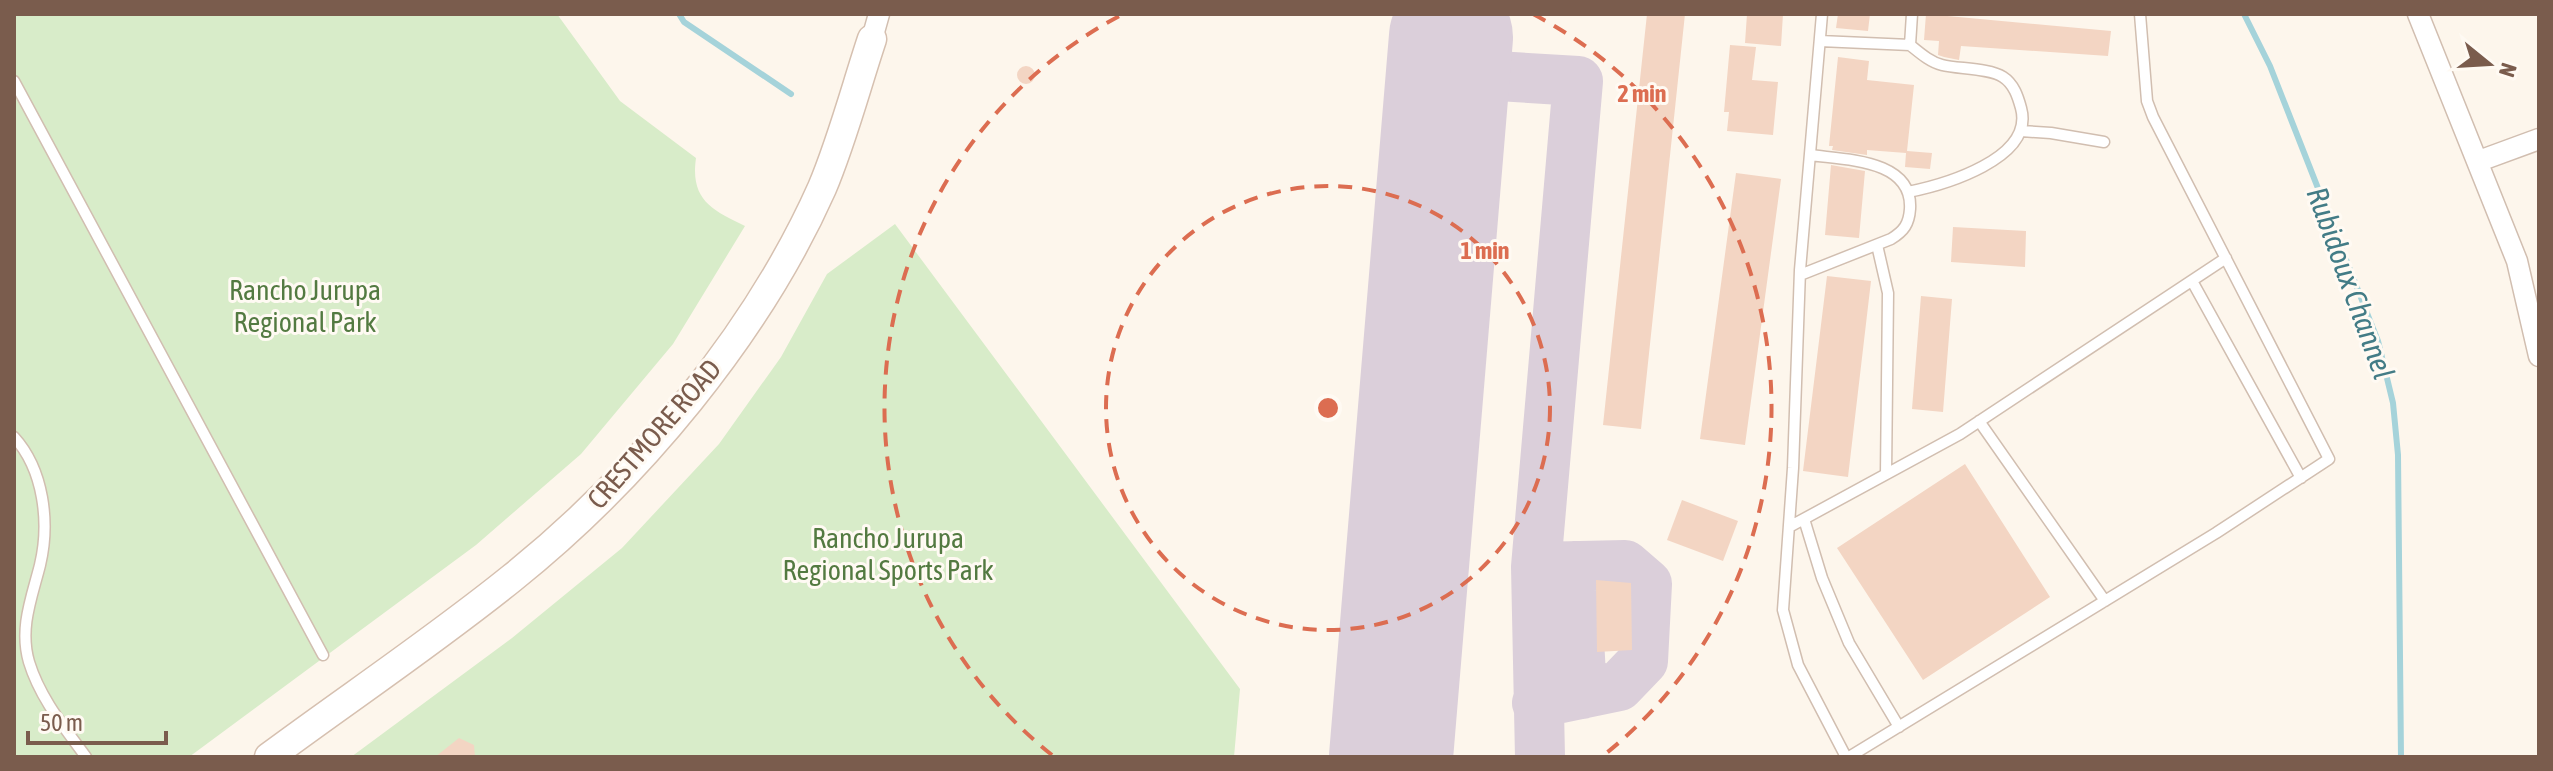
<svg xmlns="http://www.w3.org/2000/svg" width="2553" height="771" font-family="'Asap Condensed',sans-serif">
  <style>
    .green { fill: #d8ecc9 }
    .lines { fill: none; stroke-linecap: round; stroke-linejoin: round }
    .stream { stroke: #a5d3da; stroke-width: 6 }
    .taxiway { stroke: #dbcfda; stroke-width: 50 }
    .runway { stroke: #dbcfda; stroke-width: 124 }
    .building { fill: #f3d5c3 }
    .lane-casing { stroke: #d1beb0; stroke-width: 13 }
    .street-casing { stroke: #d1beb0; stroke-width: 23 }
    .secondary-casing { stroke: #d6c0b0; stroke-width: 31 }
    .lane { stroke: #fff; stroke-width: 10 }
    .street { stroke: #fff; stroke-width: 20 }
    .secondary { stroke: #fff; stroke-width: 28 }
    .ring { fill: none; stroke: #dc6d51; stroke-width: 4; stroke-dasharray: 14 10 }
    .labels { text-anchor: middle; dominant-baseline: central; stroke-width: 6; stroke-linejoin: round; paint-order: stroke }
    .park-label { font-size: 28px; fill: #537a41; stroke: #fffaf3 }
    .street-label { font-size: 28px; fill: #7a5c4d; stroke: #fffaf3 }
    .water-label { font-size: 30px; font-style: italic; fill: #437c86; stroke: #fffaf3 }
    .centre { fill: #dc6d51; stroke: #fffaf3; stroke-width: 4 }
    .ring-label { font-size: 24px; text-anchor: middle; font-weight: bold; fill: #dc6d51; stroke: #fffaf3; stroke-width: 6; stroke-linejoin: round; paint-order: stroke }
  </style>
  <rect width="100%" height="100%" fill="#fdf6ec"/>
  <path class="green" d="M 14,14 L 557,14 L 620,101 L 696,158 C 690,200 712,210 745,226 L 673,344 L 581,454 L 476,545 L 189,757 L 14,757 Z
    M 895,224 L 1240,689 L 1234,757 L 351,757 L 512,638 L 622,548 L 719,444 L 781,357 L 827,274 Z"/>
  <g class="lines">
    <path class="stream" d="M 679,14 L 684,22 L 791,94
      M 2244,14 L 2270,66 L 2378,341 L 2393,403 L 2398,455 L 2401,757"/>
    <path class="taxiway" d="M 1448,73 L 1578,81 L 1536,567 L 1540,757
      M 1575,566 L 1582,694
      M 1536,567 L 1625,565 L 1647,584 L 1643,661 L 1619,686 L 1537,703"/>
    <path class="runway" d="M 1391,757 L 1451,37"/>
  </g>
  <path class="building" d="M 1647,14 L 1685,14 L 1641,429 L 1603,425 Z
    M 1747,14 L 1783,14 L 1781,46 L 1745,43 Z
    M 1838,14 L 1870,14 L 1868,31 L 1836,28 Z
    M 1926,14 L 2111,31 L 2108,56 L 1961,46 L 1959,60 L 1944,57 L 1938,55 L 1939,41 L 1924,40 Z
    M 1730,45 L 1756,47 L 1752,80 L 1778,82 L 1773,135 L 1727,131 L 1729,112 L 1724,112 Z
    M 1838,57 L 1869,61 L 1867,80 L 1914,85 L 1907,151 L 1932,153 L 1930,169 L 1905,167 L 1906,153 L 1867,150 L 1867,155 L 1832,150 L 1833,146 L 1829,146 Z
    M1017 75a9 9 0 1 1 18 0a9 9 0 1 1-18 0Z
    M 1831,165 L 1865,171 L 1859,238 L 1825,235 Z
    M 1736,173 L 1781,179 L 1745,445 L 1700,439 Z
    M 1953,227 L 2026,231 L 2025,267 L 1951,262 Z
    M 1827,276 L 1871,281 L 1848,477 L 1803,471 Z
    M 1921,296 L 1952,299 L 1943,412 L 1912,409 Z
    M 1965,464 L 2050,597 L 1923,680 L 1837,548 Z
    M 1682,500 L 1738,521 L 1723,561 L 1667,540 Z
    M 1596,580 L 1631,583 L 1632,650 L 1597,652 Z
    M 459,738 L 474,745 L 475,757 L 435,757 Z"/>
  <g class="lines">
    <g class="lane-casing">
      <path id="lane" d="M 1822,14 L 1800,270 L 1793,468 L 1783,610 L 1798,665 L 1846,757
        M 1820,41 L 1910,45 L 1912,14
        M 14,81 L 323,655
        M 2021,131 L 2051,133 L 2104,142
        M 1908,192 C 1943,185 2035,159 2021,108 C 2018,97 2014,84 2003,77 C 1989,68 1958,69 1942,65 C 1930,62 1920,53 1910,45
        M 1877,245 L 1888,293 L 1886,474
        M 1800,275 L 1891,239 C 1904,231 1909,224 1910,209 C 1913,159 1845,160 1810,155
        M 2192,281 L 2301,478
        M 1979,421 L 2105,601
        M 14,437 C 44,470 50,523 40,565 C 32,597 19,628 29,662 C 40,698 64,727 86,757
        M 1804,519 L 1822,578 L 1849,643 L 1899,727
        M 1789,527 L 1960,434 L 2226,258
        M 1849,757 L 2216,533 L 2329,459 L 2153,117 L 2147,101 L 2140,14"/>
    </g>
    <g class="street-casing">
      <path id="street" d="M 2418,14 L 2517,261 L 2539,356
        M 872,39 L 879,14
        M 2479,161 L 2539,139"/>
    </g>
    <g class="secondary-casing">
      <path id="secondary" d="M 269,757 C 350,697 434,641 512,578 C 637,478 757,334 822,188 C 842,141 856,87 872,39"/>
    </g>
    <use href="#lane" class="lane"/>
    <use href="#street" class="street"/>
    <use href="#secondary" class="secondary"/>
  </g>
  <g class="ring">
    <circle cx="1328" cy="408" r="222"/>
    <path d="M1052 755A444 444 0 0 1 1123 14M1533 14A444 444 0 0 1 1604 755"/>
  </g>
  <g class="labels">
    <g class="park-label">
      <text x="305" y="290">Rancho Jurupa<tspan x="305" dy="32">Regional Park</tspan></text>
      <text x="888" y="538">Rancho Jurupa<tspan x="888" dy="32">Regional Sports Park</tspan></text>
    </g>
    <g class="street-label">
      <text transform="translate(654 434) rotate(-49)">CRESTMORE ROAD</text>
    </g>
    <g class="water-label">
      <text transform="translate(2351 283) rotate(70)">Rubidoux Channel</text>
    </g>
  </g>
  <circle cx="1328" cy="408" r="12" class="centre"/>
  <g class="ring-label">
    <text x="1642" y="102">2 min</text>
    <text x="1485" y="259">1 min</text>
  </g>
  <rect width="2553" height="771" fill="none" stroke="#7a5c4d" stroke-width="32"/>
  <g transform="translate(2489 64) rotate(108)" stroke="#fffaf3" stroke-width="6" paint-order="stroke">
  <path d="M0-6L14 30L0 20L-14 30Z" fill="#7a5c4d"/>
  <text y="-12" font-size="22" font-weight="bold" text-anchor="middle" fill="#7a5c4d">N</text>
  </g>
  <path d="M28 731v12h138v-12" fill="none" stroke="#7a5c4d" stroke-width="4"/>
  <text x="40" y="731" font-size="24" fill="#7a5c4d" stroke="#fffaf3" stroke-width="6" paint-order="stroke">50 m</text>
</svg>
